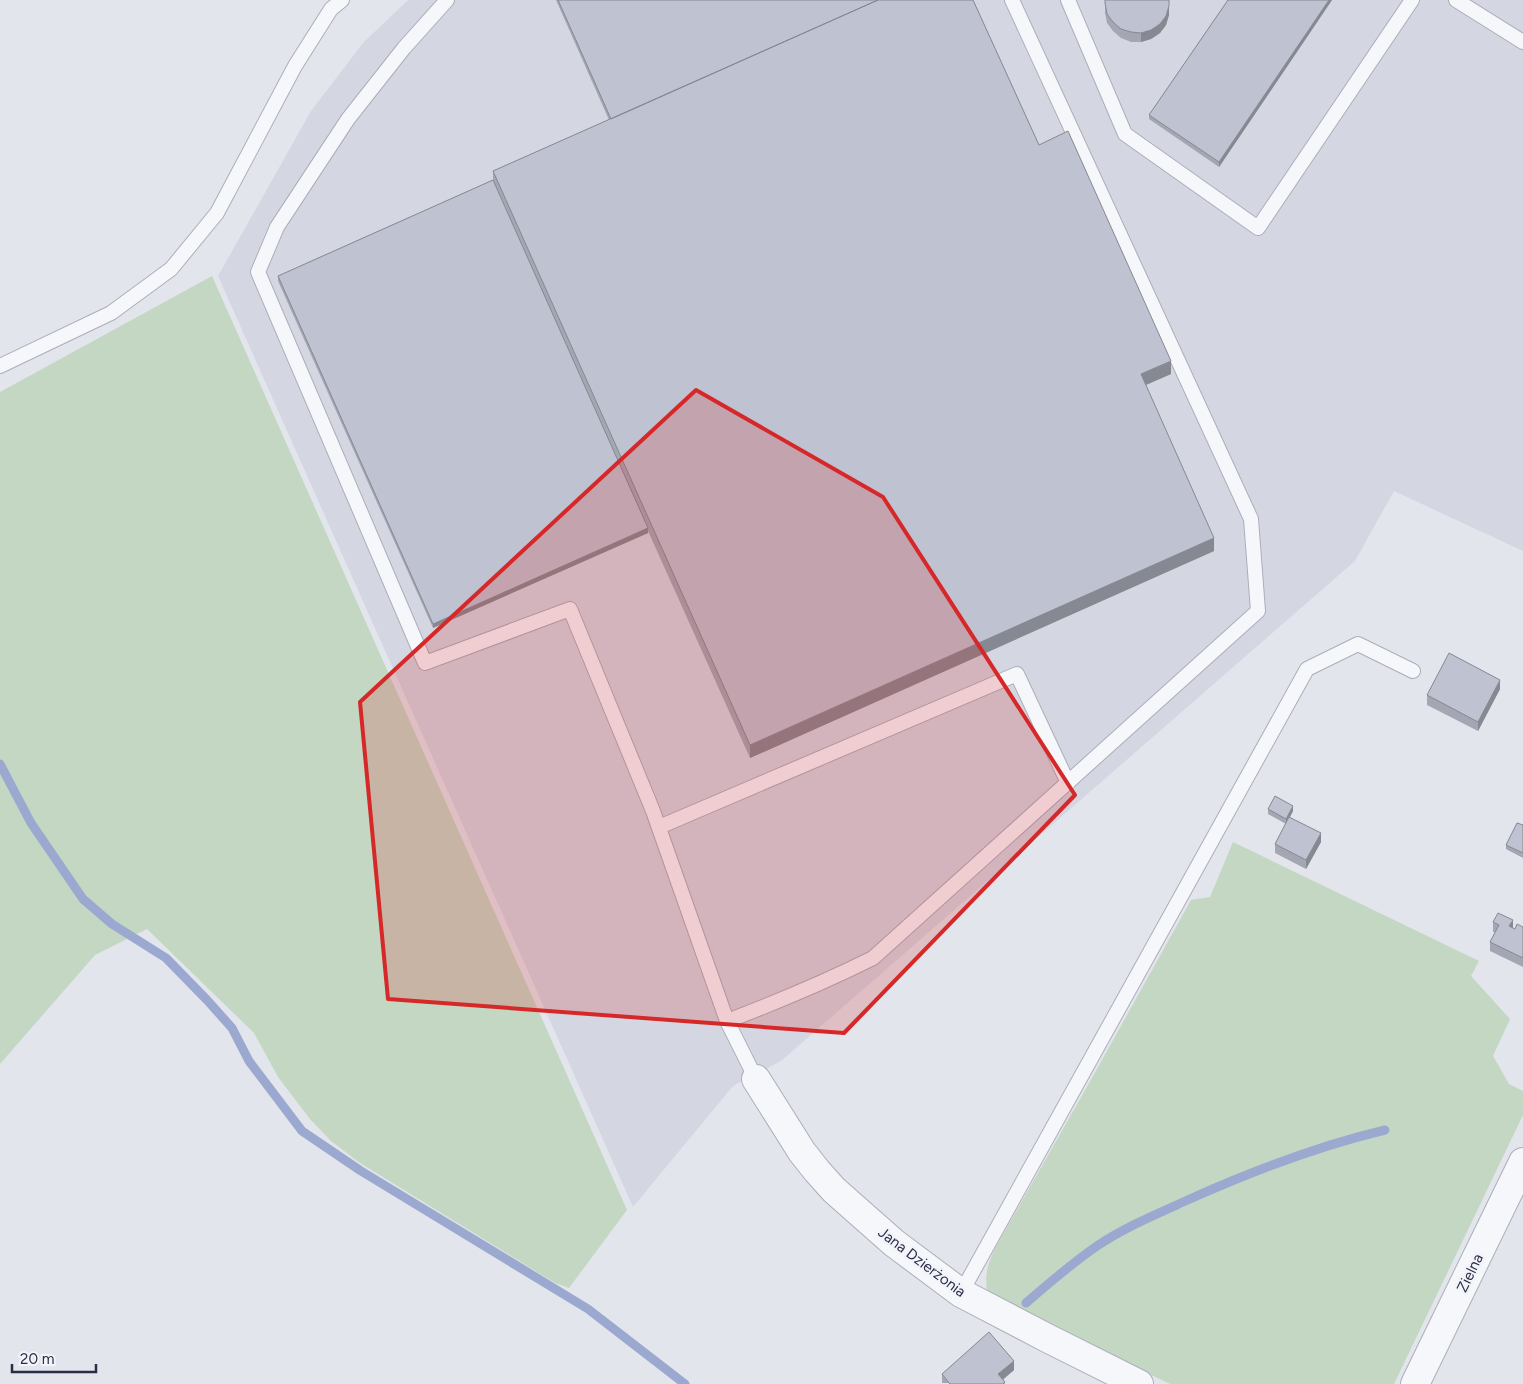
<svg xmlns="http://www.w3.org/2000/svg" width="1523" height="1384" font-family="Figtree,sans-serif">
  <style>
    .built { fill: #d4d7e2 }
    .green { fill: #c4d7c3 }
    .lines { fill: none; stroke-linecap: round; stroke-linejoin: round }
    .stream { stroke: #9ba9d0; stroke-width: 9 }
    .service-casing { stroke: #abaeba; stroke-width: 16 }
    .minor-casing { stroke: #abaeba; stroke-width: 30 }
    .tertiary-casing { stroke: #abaeba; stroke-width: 30 }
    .service { stroke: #f6f7fa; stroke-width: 14 }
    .minor { stroke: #f6f7fa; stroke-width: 28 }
    .tertiary { stroke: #f6f7fa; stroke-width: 28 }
    .wall { fill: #a4a7b3 }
    .shaded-wall { fill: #868892 }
    .building { fill: #bfc2d0; stroke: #868892 }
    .marked { fill: #d62828; fill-opacity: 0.2; stroke: #d62828; stroke-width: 4; stroke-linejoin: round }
    .labels { text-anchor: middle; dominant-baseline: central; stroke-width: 5; stroke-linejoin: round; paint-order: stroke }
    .street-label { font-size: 15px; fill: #282d47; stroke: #f3f4f9 }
  </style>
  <rect width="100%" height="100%" fill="#e3e5ec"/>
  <path class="built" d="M 408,0 L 1523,0 L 1523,551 L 1394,491 L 1355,561 L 781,1061 L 733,1086 L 633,1207 L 218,276 L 311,111 L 363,43 Z"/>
  <path class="green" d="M 212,276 L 627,1210 L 569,1288 L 555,1283 L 360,1163 L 331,1141 L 310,1119 L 278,1077 L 254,1033 L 147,929 L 95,955 L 0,1064 L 0,392 Z
    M 1233,842 L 1479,961 L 1471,976 L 1510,1019 L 1493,1056 L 1509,1084 L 1523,1091 L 1523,1115 L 1394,1384 L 1170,1384 L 988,1296 C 984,1274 987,1265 997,1245 L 1088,1085 L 1191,900 L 1210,897 Z"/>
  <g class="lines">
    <path class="stream" d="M 0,764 L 31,823 L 83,899 L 112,924 L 166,958 L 207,1000 L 232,1028 L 249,1061 L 302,1131 L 361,1171 L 588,1309 L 685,1384
      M 1026,1303 C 1049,1283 1072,1263 1097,1246 C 1122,1229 1154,1215 1181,1203 C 1247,1173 1314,1147 1385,1130"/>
    <g class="service-casing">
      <path id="service" d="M 447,0 L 404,48 L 348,119 L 277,227 L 258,272 L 425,663 L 570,609 L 653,811 L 727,1021
        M 1068,0 L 1125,134 L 1258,228 L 1412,0
        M 1456,0 L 1523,42
        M 0,366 L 111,313 L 171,269 L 217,213 L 295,66 L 331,9 L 342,0
        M 659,827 L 1017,674 L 1068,783
        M 756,1079 L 727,1021 C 777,1002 825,982 873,958 L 1258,611 L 1251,519 L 1012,0
        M 961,1293 L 1307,669 L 1358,644 L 1413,671"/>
    </g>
    <g class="minor-casing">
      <path id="minor" d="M 756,1079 L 802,1152 L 817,1171 L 834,1190 L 894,1243 L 961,1293 L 1049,1339 L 1139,1384"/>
    </g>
    <g class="tertiary-casing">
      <path id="tertiary" d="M 1415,1384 L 1523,1162"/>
    </g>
    <use href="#service" class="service"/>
    <use href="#minor" class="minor"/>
    <use href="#tertiary" class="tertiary"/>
  </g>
  <path class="wall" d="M 556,0 L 973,0 L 1039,145 L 1171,374 L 1146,385 L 1214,551 L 750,758 L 648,531 L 648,533 L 433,628 L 278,281 L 278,276 L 493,180 L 493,171 L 609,120 Z
    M 1228,0 L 1332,0 L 1219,167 L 1149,119 L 1149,115 Z
    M 1105,3 L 1169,15 L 1166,25 L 1160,33 L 1151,39 L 1141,42 L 1131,42 L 1121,38 L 1113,31 L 1107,23 L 1105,13 Z
    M 1500,689 L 1478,731 L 1427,705 L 1427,695 Z
    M 1268,809 L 1293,811 L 1290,817 L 1321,842 L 1306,869 L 1275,853 L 1275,844 L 1286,824 L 1268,814 Z
    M 1523,825 L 1523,858 L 1506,849 L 1506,845 Z
    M 1493,922 L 1515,929 L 1523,927 L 1523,967 L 1490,951 L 1490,942 L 1495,932 L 1493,932 Z
    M 1014,1370 L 1003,1380 L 1005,1384 L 942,1383 L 942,1374 Z"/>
  <path class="shaded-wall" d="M 1329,0 L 1332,0 L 1219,167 L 1219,162 Z
    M 1169,6 L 1169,15 L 1166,25 L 1160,33 L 1151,39 L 1141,42 L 1141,33 Z
    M 1171,361 L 1171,374 L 1141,387 L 1141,374 Z
    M 648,528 L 648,533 L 433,628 L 433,624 Z
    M 1214,538 L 1214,551 L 750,758 L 750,745 Z
    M 1500,680 L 1500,689 L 1478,731 L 1478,722 Z
    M 1293,806 L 1293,811 L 1286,824 L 1286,819 Z
    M 1321,833 L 1321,842 L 1306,869 L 1306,860 Z
    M 1513,920 L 1513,929 L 1509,926 Z
    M 1014,1361 L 1014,1370 L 998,1383 L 998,1374 Z"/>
  <path class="building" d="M 558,0 L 878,0 L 611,119 Z
    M 878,0 L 973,0 L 1039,145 L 1068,131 L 1171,361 L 1141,374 L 1214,538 L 750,745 L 493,171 Z
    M 1105,0 L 1169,0 L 1169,6 L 1166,16 L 1160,24 L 1151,30 L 1141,33 L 1131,32 L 1121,29 L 1113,22 L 1107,14 L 1105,3 Z
    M 1228,0 L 1329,0 L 1219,162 L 1149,115 Z
    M 493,180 L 648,528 L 433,624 L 278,276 Z
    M 1449,653 L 1500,680 L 1478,722 L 1427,695 Z
    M 1275,796 L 1293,806 L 1286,819 L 1268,809 Z
    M 1289,817 L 1321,833 L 1306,860 L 1275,844 Z
    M 1517,823 L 1523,825 L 1523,853 L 1506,845 Z
    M 1498,913 L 1513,920 L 1509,926 L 1515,929 L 1517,924 L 1523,927 L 1523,958 L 1490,942 L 1499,925 L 1493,922 Z
    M 989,1332 L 1014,1361 L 998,1374 L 1005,1382 L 1003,1384 L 950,1384 L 942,1374 Z"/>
  <path class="marked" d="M 696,390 L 883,497 L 1075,795 L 844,1033 L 388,999 L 360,702 Z"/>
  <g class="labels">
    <g class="street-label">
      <text transform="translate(922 1262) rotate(37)">Jana Dzierżonia</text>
      <text transform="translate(1470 1273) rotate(-64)">Zielna</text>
    </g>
  </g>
  <path d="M12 1364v8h84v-8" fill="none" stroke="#282d47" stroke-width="2.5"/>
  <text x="20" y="1364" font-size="15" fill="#282d47" stroke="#f3f4f9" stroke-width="4" paint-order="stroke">20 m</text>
</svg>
